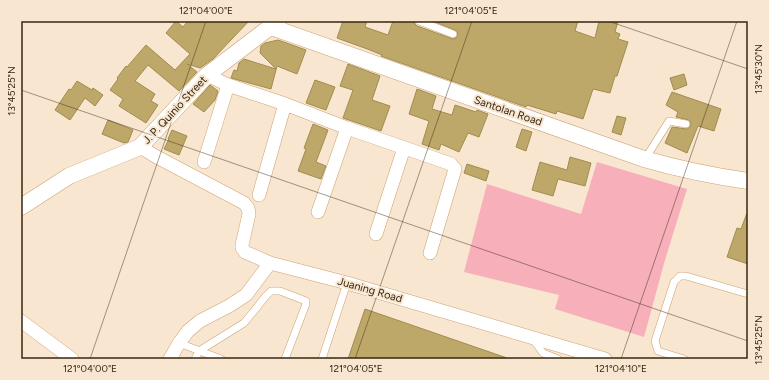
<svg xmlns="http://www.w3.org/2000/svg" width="769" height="380" font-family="Figtree,sans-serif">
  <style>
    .green { fill: #f7b0b9 }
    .building { fill: #bea869; stroke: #a18c4e }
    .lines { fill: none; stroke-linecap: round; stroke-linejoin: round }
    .service-casing { stroke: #cea26e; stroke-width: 8 }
    .minor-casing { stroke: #cea26e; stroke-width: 14 }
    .tertiary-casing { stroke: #cea26e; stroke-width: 17 }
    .service { stroke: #fff; stroke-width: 7 }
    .minor { stroke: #fff; stroke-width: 13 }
    .tertiary { stroke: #fff; stroke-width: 16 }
    .ticks { fill: none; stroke: #372610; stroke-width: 1; stroke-opacity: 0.45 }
    .labels { text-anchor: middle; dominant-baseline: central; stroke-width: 4; stroke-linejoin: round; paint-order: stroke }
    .street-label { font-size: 11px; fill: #372610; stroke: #f8e6d1 }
    .neatline { fill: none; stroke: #372610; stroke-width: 1.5 }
    .ticks-label { font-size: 10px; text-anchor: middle; fill: #372610 }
  </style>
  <rect width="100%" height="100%" fill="#f8e6d1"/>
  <path class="green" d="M 597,162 L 687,189 L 665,260 L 644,337 L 555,309 L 559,295 L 464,272 L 487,184 L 581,214 Z"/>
  <path class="building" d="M 176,21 L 183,27 L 188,21 L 249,21 L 213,59 L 200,68 L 187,64 L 197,72 L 179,91 L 148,65 L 135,81 L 155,94 L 151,101 L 158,105 L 146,123 L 119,106 L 123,99 L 110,90 L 118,79 L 117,78 L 126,66 L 127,67 L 146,45 L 175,70 L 190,54 L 166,33 Z
    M 343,21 L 367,21 L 365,27 L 388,35 L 393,21 L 414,21 L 415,24 L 417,26 L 453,39 L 456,38 L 458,35 L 457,31 L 433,21 L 578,21 L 575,31 L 595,38 L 599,21 L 618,21 L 615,32 L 620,34 L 618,39 L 628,42 L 617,76 L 615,76 L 610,93 L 593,89 L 583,119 L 557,111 L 556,114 L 527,105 L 526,107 L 381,56 L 382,55 L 370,50 L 337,38 Z
    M 278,40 L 306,50 L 297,74 L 277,66 L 271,89 L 231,78 L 234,70 L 237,71 L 239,63 L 244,59 L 276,69 L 260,53 L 261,46 L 265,43 Z
    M 348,64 L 380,76 L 372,100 L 390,106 L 381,131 L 343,118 L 353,90 L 340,86 Z
    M 684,74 L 687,85 L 674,90 L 670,78 Z
    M 315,80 L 335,87 L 326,110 L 306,103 Z
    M 77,81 L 92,90 L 93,88 L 103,95 L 95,106 L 85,98 L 70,120 L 55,110 L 69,89 L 71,90 Z
    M 210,85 L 218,91 L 215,100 L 204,112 L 193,104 Z
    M 417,89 L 436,96 L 432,109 L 452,115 L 455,105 L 476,112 L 477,110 L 488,114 L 479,137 L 468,133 L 459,152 L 441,144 L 439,150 L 422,144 L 429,121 L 409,114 Z
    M 672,92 L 721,109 L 714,131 L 698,126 L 687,153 L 665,143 L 672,127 L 687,129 L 690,127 L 691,124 L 689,120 L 676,117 L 678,112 L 666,105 Z
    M 617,116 L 626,118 L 621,135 L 612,132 Z
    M 108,120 L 133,130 L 128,142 L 124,143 L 102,134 Z
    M 313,124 L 328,130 L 316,162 L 326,166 L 321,179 L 298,171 L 306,149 L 304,148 Z
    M 522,129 L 532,132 L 526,151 L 516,147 Z
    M 172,130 L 187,136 L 179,155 L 164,149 L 169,139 L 168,139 Z
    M 570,157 L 591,163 L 585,186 L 558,179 L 553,196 L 532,190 L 540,162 L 567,170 Z
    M 467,164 L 489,171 L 486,181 L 464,173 Z
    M 747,213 L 748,213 L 748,264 L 727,257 L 737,228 L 741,229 Z
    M 365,309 L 507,358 L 506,359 L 348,359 Z"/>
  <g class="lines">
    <g class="service-casing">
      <path id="service" d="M 419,21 L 453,34
        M 645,159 L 669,121 L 686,124
        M 532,338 L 543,353 L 558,359
        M 179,343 L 221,359
        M 195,359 L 199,351 L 244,323 L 254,311 L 265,297 L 271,291 L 280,291 L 306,301 L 306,304 L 285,359
        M 322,359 L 347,283
        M 684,359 L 658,351 L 655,341 L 674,282 L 680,276 L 686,276 L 748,294"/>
    </g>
    <g class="minor-casing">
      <path id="minor" d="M 207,75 L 228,85 L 285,104 L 347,128 L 451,164 L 455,169 L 430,253
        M 140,147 L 155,156 L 244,203 L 248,208 L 249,214 L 242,245 L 242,248 L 245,252 L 270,263 L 347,283 L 605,359
        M 204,162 L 228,85
        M 259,195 L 285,104
        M 318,212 L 347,128
        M 376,234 L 404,148
        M 21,321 L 72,359
        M 170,359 L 179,343 L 188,331 L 200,321 L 229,306 L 246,295 L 270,263"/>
    </g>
    <g class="tertiary-casing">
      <path id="tertiary" d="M 271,27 L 644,159 C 679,169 713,176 748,181
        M 21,207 L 69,176 L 140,147 L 207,75 L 278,21"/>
    </g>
    <use href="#service" class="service"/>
    <use href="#minor" class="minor"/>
    <use href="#tertiary" class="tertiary"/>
  </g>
  <path class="ticks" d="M 608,21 L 748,69M 21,90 L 748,341M 90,359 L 206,21M 355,359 L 472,21M 621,359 L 737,21"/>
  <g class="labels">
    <g class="street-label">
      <text transform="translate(175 110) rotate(-47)">J. P. Quinio Street</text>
      <text transform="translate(508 111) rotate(19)">Santolan Road</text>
      <text transform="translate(370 290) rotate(16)">Juaning Road</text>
    </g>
  </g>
  <rect width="769" height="380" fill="none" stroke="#f8e6d1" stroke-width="44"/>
  <rect x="22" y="22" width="725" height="336" class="neatline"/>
  <g class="ticks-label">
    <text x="206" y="14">121°04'00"E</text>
    <text x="471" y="14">121°04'05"E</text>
    <text transform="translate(758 69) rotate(-90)" y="4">13°45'30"N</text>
    <text transform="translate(11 91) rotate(-90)" y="4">13°45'25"N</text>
    <text transform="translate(758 340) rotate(-90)" y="4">13°45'25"N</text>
    <text x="90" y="372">121°04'00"E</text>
    <text x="356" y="372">121°04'05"E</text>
    <text x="621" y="372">121°04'10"E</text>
  </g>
</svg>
